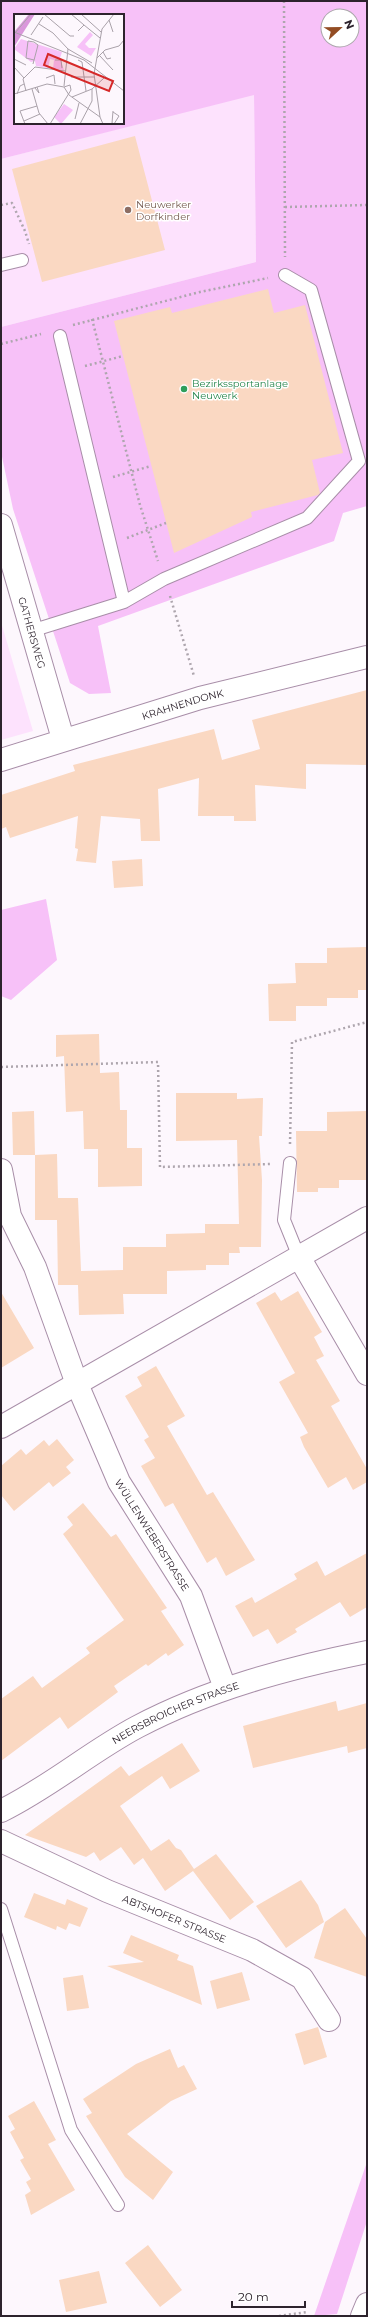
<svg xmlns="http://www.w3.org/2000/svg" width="368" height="2317" font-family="Montserrat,sans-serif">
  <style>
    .built { fill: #fde2fd }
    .green { fill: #f7c1f8; fill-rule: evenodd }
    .building { fill: #fad8c2 }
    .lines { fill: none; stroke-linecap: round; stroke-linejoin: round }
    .service-casing { stroke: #a88ea8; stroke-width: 14 }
    .minor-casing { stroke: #a88ea8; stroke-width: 24 }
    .tertiary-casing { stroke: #a88ea8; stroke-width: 24 }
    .secondary-casing { stroke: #a88ea8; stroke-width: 24 }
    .path { stroke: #aea6ae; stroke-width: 2.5; stroke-dasharray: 2 3; stroke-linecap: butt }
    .service { stroke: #fff; stroke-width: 12 }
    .minor { stroke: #fff; stroke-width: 22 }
    .tertiary { stroke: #fff; stroke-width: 22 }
    .secondary { stroke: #fff; stroke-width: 22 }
    .education-dot { fill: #8d6e63; stroke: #fff; stroke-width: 1.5 }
    .leisure-dot { fill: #2e9e5b; stroke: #fff; stroke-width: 1.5 }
    .labels { text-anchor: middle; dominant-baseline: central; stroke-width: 3; stroke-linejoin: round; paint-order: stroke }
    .education-label { font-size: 10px; fill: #785e54; stroke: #fff; text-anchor: start }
    .leisure-label { font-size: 10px; fill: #27864d; stroke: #fff; text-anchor: start }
    .street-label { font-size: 10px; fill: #2d232d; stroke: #fff }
    .inset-road { fill: none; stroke: #aaa2aa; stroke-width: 1 }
    .view { fill: #d62828; fill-opacity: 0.15; stroke: #d62828; stroke-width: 2 }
    .inset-edge { fill: none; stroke: #2d232d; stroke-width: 2 }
  </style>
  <rect width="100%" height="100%" fill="#fdf7fd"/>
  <path class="built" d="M 254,94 L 256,262 L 1,327 L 1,159 Z
    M 1,622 L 33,731 L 1,740 Z"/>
  <path class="green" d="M 1,1 L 367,1 L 367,506 L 343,513 L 334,541 L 98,626 L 111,693 L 89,694 L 70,683 L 13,509 L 1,452 L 1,327 L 256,262 L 254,95 L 1,159 ZM 15,15 L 123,15 L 123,123 L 15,123 ZM 328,16 L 352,16 L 352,40 L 328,40 Z
    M 46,899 L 57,960 L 11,1000 L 1,996 L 1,910 Z
    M 367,2162 L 367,2221 L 337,2314 L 314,2316 Z"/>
  <path class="building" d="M 135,136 L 165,250 L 42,282 L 12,169 Z
    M 268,289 L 274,313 L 305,305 L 343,453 L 312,460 L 320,493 L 318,495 L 251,512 L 252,517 L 174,553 L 114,321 L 170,307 L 172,313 Z
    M 367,690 L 367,765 L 306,764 L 306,789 L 255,785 L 256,821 L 234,821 L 234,816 L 198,816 L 199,778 L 158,789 L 160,841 L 141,841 L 140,819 L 101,816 L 96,863 L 76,861 L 78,849 L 75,848 L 78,816 L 10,838 L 6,827 L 1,829 L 1,795 L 75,771 L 73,765 L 214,729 L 222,760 L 260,749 L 252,720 Z
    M 142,859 L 143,886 L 114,888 L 112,861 Z
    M 367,947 L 367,990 L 358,990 L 358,998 L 327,998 L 327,1006 L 296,1006 L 296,1021 L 269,1021 L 268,984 L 296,983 L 295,963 L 327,963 L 327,948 Z
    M 99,1034 L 100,1073 L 119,1072 L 120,1110 L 127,1110 L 127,1148 L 142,1148 L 142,1186 L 98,1187 L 98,1149 L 84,1149 L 83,1111 L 66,1112 L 64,1056 L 56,1057 L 56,1035 Z
    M 176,1093 L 237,1093 L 237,1099 L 263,1098 L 262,1136 L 259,1136 L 262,1180 L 261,1247 L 239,1247 L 240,1253 L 229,1253 L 229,1265 L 206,1265 L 206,1270 L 167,1271 L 167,1294 L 123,1294 L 124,1314 L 79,1315 L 78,1285 L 58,1285 L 57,1220 L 35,1220 L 35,1155 L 57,1154 L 58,1198 L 78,1198 L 81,1271 L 123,1270 L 123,1247 L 166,1247 L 166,1234 L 205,1233 L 205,1224 L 239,1224 L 237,1140 L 176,1141 Z
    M 34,1111 L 35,1155 L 13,1155 L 12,1112 Z
    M 367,1111 L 367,1180 L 339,1180 L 339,1188 L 318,1188 L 318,1192 L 297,1192 L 296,1131 L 327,1131 L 327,1112 Z
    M 298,1291 L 322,1332 L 314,1337 L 324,1356 L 316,1360 L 340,1401 L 331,1406 L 367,1469 L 367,1482 L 353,1490 L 346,1477 L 328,1488 L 304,1447 L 300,1437 L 308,1433 L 279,1382 L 295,1373 L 256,1303 L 275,1292 L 281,1301 Z
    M 1,1292 L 34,1348 L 1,1368 Z
    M 156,1366 L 185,1416 L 167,1426 L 207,1495 L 213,1492 L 255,1560 L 226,1576 L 216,1557 L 207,1563 L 173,1503 L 165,1507 L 141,1466 L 155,1458 L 144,1440 L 149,1437 L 125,1396 L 142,1386 L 137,1377 Z
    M 57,1439 L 74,1460 L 66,1467 L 71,1473 L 53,1487 L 49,1482 L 14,1511 L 1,1495 L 1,1466 L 21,1449 L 26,1455 L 44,1440 L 49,1446 Z
    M 83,1503 L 111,1537 L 116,1534 L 167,1608 L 161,1611 L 184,1645 L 168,1656 L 166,1653 L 148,1666 L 146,1664 L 114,1686 L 118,1692 L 68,1729 L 60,1717 L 1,1761 L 1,1699 L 33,1676 L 42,1688 L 90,1653 L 86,1648 L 124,1620 L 63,1534 L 73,1525 L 67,1517 Z
    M 367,1553 L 367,1607 L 350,1617 L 340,1602 L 295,1629 L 297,1632 L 277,1644 L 268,1629 L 253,1637 L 235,1606 L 252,1597 L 255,1603 L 297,1579 L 294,1574 L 317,1561 L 325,1576 Z
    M 336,1701 L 338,1711 L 367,1703 L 367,1748 L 348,1753 L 347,1746 L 253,1768 L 243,1726 Z
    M 182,1743 L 200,1771 L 170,1789 L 162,1776 L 120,1806 L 151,1851 L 169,1839 L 176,1848 L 181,1850 L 194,1869 L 216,1854 L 254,1902 L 230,1920 L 193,1871 L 165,1891 L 143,1858 L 134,1865 L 121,1847 L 100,1861 L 94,1852 L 86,1857 L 25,1835 L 121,1766 L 129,1776 Z
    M 301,1880 L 318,1905 L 324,1922 L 286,1948 L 256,1906 Z
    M 34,1893 L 65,1905 L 67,1899 L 88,1908 L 80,1927 L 69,1923 L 66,1930 L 57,1926 L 56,1930 L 24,1917 Z
    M 345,1908 L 367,1939 L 367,1977 L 314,1958 L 325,1922 Z
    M 131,1935 L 179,1955 L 177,1960 L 193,1966 L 202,2005 L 107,1966 L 144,1962 L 123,1953 Z
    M 242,1972 L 250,2000 L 217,2009 L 210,1981 Z
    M 83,1975 L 89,2008 L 67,2011 L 63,1978 Z
    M 318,2027 L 327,2057 L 304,2065 L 295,2034 Z
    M 170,2049 L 178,2068 L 184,2065 L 197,2089 L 171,2101 L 127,2134 L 173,2172 L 153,2200 L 125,2177 L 86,2116 L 92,2113 L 83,2099 L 136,2064 Z
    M 34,2101 L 56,2140 L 48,2144 L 75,2190 L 31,2215 L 25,2195 L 31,2191 L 26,2182 L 31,2179 L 20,2160 L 24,2158 L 10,2132 L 15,2129 L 8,2116 Z
    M 148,2245 L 182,2290 L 160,2307 L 125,2263 Z
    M 99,2271 L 107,2303 L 66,2312 L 59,2280 Z"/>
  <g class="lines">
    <g class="service-casing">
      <path id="service" d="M 1,265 L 22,260
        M 124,602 L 164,579 L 307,518 L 359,461 L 311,290 L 285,275
        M 31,631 L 124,602 L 60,336
        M 290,1163 L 284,1220 L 299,1257
        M 1,1909 L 71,2130 L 118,2205"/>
    </g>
    <g class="minor-casing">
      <g id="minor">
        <path id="s1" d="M 1,525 L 63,739"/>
        <path id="s2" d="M 1,760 L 200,698 L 367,657"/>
        <path id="s3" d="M 1,1170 L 10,1216 L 35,1267 L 77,1384 L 119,1482 L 191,1596 L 225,1688"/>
        <path d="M 299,1257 L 367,1374"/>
        <path d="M 1,1427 L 367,1218"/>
        <path id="s4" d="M 1,1841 L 107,1891 L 252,1950 L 302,1978 L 329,2020"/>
      </g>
    </g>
    <g class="tertiary-casing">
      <g id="tertiary">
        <path id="s5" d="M 1,1811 C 50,1787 90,1752 137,1727 C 209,1689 288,1668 367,1652"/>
      </g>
    </g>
    <g class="secondary-casing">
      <path id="secondary" d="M 362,2316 L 367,2304"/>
    </g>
    <path class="path" d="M 284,1 L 285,257
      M 1,205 L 12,203 L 25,231 L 29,244
      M 285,207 L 367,205
      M 92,319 L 140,505 L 158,561
      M 73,325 L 200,292 L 268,278
      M 1,344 L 41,334
      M 85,366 L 123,356
      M 113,477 L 151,466
      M 127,538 L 166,523
      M 170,596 L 194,676
      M 1,1067 L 158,1062 L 160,1167 L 272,1164
      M 290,1144 L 292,1042 L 367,1022
      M 279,2316 L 307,2312"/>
    <use href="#service" class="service"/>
    <use href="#minor" class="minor"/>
    <use href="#tertiary" class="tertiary"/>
    <use href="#secondary" class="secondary"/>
  </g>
  <circle class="education-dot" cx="128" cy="210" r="4"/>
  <circle class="leisure-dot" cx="184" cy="389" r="4"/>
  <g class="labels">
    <g class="education-label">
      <text x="136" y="204">Neuwerker<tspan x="136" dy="12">Dorfkinder</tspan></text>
    </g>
    <g class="leisure-label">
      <text x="192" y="383">Bezirkssportanlage<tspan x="192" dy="12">Neuwerk</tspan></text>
    </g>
    <g class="street-label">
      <text stroke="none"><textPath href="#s1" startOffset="112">GATHERSWEG</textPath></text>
      <text stroke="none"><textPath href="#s2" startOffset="190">KRAHNENDONK</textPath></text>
      <text stroke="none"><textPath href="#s3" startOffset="397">WÜLLENWEBERSTRASSE</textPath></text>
      <text stroke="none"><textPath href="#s5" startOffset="201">NEERSBROICHER STRASSE</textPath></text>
      <text stroke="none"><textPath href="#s4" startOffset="190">ABTSHOFER STRASSE</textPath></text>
    </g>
  </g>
  <g transform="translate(14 14)">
    <rect width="110" height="110" fill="#fdf7fd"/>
    <path d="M 76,18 L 79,21 L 71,30 L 75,34 L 82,34 L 77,42 L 63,33 ZM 7,25 L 48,38 L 46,44 L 50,56 L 39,55 L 40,46 L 36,45 L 34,54 L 22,52 L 21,47 L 17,48 L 0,35 ZM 50,90 L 59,96 L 47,110 L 40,103 Z" fill="#f7c1f8"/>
    <path d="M 15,0 L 21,0 L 0,33 L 0,18 Z" fill="#da97db"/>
    <path class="inset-road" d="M 30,0 L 56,22 L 60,22M 57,0 L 70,11 L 64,17M 67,0 L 87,18M 95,6 L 99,18M 25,10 L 39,19 L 54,35 L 50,72M 70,11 L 86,24M 0,18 L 70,46 L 110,77M 1,19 L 17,0M 17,21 L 29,3M 54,35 L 78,49M 89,38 L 93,45 L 97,44M 86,42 L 99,56M 83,44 L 91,36 L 105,32 L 110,26M 0,45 L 12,51M 41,46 L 47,46 L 48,54M 64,46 L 68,48 L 72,77M 19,50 L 24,31 L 20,28 L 14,27 L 12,44 L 20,46M 0,53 L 10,64M 57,63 L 80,63M 32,64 L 40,61 L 41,70M 50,73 L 55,81 L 86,103 L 89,110M 21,74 L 25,79 L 23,73M 18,75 L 25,99 L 34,110M 12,77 L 9,65 L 21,53 L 51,57M 0,80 L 33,70 L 50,73M 3,80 L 6,72 L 10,70M 58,83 L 78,75 L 90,64M 86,103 L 80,60 L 88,15 L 100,0M 61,105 L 65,89M 10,107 L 26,100M 98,109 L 100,110 L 105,102 L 99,98M 98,109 L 99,97M 11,110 L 6,97 L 23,92M 36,110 L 57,76 L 56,71 L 50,73M 66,110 L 78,87 L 78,75"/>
    <path class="view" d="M 34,40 L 99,67 L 95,77 L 30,51 Z"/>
    <rect width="110" height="110" class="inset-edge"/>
  </g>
  <rect width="368" height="2317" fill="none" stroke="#2d232d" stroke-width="4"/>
  <g transform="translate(340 28) rotate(68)"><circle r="19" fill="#ffffff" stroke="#aba7ab"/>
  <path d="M0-3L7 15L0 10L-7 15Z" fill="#934d24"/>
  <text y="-6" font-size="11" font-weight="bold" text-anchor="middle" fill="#2d232d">N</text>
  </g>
  <path d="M232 2301v6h73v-6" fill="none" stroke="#2d232d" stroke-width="2"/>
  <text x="238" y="2301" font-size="12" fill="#2d232d" stroke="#ffffff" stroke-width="3" paint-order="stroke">20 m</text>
</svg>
